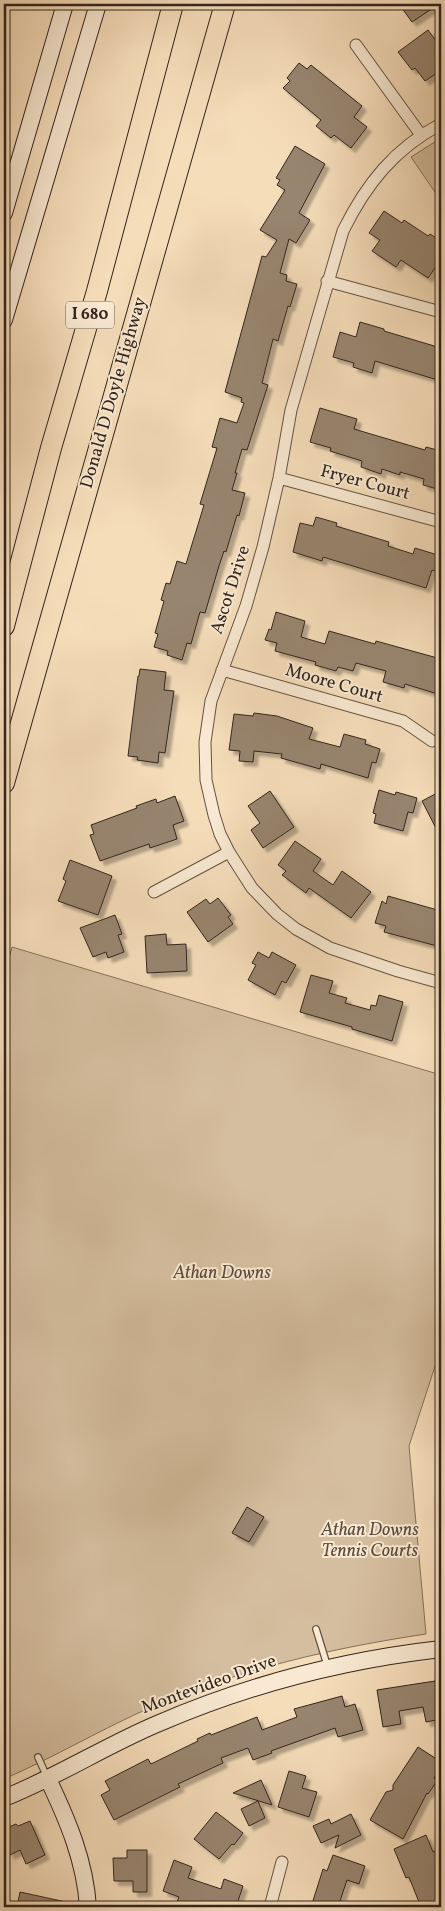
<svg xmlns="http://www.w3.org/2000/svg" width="445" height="1911" font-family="Vollkorn,serif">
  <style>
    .green { fill: #d5be9f; stroke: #84725e }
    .building { fill: #98856f; stroke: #32251e; filter: url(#shadow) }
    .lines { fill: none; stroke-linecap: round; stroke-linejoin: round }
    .lane-casing { stroke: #635345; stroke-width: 8 }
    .street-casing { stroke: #635345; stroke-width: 13 }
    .secondary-casing { stroke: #32251e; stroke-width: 18 }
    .highway-casing { stroke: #32251e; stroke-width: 22 }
    .lane { stroke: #f9e9d2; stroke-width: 5.5 }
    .street { stroke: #f9e9d2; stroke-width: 11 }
    .secondary { stroke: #f9e9d2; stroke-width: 16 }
    .highway { stroke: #f6ddba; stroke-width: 20 }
    .labels { text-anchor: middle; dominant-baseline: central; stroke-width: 4; stroke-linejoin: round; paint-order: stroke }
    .shield { fill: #f9e9d2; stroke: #6e6054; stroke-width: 1 }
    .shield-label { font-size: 16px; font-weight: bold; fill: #32251e }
    .street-label { font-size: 18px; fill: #32251e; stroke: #f9e9d2 }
    .park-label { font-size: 18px; font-style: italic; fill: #5b4b3e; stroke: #f9e9d2 }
  </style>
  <defs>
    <filter id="shadow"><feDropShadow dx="4.5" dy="4.5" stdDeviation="1" flood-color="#0004"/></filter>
  </defs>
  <rect width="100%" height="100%" fill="#f6ddba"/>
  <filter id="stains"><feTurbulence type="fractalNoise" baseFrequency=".004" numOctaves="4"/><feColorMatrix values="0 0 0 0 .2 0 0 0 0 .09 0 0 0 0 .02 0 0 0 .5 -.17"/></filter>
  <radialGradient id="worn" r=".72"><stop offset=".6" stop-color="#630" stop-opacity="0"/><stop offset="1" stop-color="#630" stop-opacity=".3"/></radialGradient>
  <path class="green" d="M 441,138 L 441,201 L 411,157 Z
    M 12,947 L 441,1075 L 441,1348 L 409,1446 L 426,1634 C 332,1648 242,1669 154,1706 C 103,1728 55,1757 4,1779 L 4,976 Z"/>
  <path class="building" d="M 399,4 L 439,4 L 412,22 Z
    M 428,30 L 441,48 L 441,65 L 435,69 L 437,73 L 425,81 L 415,68 L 412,70 L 398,52 Z
    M 299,63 L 307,69 L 311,65 L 362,106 L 354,117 L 367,127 L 351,148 L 334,135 L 331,138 L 316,126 L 321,120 L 283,88 L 290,81 L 287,78 Z
    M 295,146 L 325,164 L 299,213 L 310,220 L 296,243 L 289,239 L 280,273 L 287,275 L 286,281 L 297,284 L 290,307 L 288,306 L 278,341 L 273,339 L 262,383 L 268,385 L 247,450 L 242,449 L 235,473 L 237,473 L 232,490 L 245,493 L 239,516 L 237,515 L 226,552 L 224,551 L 219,566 L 205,613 L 200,612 L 191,644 L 187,643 L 182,660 L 167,655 L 168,651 L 154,647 L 158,634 L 155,633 L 164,601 L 161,600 L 166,583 L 170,584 L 177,561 L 186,564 L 204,505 L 200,504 L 217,448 L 212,447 L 220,418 L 237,423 L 244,403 L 241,402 L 242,398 L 225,392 L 262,256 L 266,257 L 277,240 L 260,230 L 285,190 L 277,185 L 280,180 L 276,178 Z
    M 384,211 L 402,223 L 404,220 L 428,236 L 430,234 L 441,241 L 441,273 L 435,268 L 428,278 L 401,260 L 396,267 L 372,251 L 380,240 L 369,233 Z
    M 360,322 L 384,329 L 384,331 L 441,348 L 441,381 L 375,361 L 372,373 L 353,367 L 354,363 L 333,357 L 340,332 L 356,337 Z
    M 320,408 L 357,419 L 354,429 L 425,450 L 426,447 L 441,451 L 441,490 L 423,485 L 424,479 L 400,472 L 400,475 L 382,469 L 381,474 L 361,467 L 362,461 L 330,451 L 331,448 L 310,442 Z
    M 316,517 L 337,523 L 336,526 L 389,542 L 388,546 L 413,554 L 415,548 L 441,556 L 438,572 L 432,570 L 426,588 L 323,557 L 322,561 L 293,552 L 300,523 L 313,526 Z
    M 276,612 L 305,621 L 301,637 L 325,644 L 329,631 L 375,644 L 376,641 L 441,659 L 441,695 L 405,684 L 404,688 L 383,682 L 386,671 L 356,663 L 353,671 L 338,667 L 336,671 L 315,665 L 316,662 L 275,651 L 277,643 L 265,640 L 269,629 L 271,630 Z
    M 140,669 L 166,672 L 164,690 L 174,691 L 165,753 L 159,752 L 158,763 L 137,760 L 138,757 L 128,756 L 138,676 L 139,676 Z
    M 254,713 L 277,716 L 313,728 L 309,739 L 340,747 L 344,734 L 366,740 L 365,744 L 380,749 L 376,763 L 372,762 L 368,778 L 321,764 L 320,769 L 281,758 L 282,754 L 254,751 L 253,762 L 239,761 L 240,751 L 229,750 L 234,714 L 253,716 Z
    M 379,790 L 395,795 L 396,792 L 417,798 L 413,813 L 408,812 L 403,831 L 374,823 L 376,814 L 373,813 Z
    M 270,791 L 294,827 L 263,848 L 251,830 L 260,823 L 248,806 Z
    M 441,791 L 441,838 L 422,801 Z
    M 175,796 L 184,821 L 173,825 L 177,839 L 150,848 L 149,844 L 100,861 L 90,835 L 94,834 L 91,825 L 137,808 L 136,806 L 156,799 L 157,803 Z
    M 295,841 L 321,859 L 313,871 L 333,885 L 342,871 L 371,892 L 351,918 L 309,888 L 306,893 L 282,875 L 286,871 L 278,865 Z
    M 70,860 L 112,876 L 98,915 L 58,901 L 66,881 L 63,879 Z
    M 388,896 L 441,911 L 441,947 L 384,932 L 386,926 L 375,923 L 382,901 L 386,904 Z
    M 218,898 L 231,915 L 228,917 L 233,924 L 208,942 L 187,912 L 206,899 L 210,904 Z
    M 115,915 L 122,934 L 118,935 L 124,952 L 108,958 L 106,952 L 93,957 L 80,928 Z
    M 166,934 L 167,945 L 186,944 L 187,971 L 147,973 L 145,936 Z
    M 258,952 L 269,958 L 272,952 L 296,965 L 286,983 L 282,981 L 275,995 L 248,980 L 256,965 L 252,963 Z
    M 311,975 L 333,981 L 329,993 L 347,998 L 345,1003 L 370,1010 L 371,1005 L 376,1006 L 379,995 L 403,1002 L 392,1041 L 352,1029 L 352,1027 L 300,1012 Z
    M 247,1507 L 264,1517 L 249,1542 L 232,1533 Z
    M 435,1681 L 436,1686 L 441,1685 L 441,1719 L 426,1722 L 423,1707 L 399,1711 L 401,1724 L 383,1727 L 377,1690 Z
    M 342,1696 L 345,1707 L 355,1704 L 363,1730 L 338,1737 L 335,1728 L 271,1751 L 272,1753 L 253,1760 L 248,1748 L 221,1758 L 223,1763 L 178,1784 L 180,1787 L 114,1820 L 101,1795 L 110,1790 L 105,1781 L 148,1759 L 151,1764 L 198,1741 L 197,1739 L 210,1733 L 211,1735 L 257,1717 L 262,1730 L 297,1717 L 294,1709 Z
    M 418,1747 L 441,1762 L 441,1767 L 434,1778 L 437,1781 L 428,1794 L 427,1793 L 403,1839 L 370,1820 L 386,1792 L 393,1790 L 393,1785 Z
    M 289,1771 L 306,1776 L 302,1788 L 317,1792 L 309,1817 L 278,1807 Z
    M 261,1780 L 272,1805 L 233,1793 Z
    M 258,1801 L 265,1818 L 249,1826 L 241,1809 Z
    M 216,1812 L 243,1833 L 234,1845 L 232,1844 L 219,1859 L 194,1839 Z
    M 351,1814 L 361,1835 L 335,1848 L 339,1835 L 321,1843 L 313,1826 L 329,1819 L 331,1824 Z
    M 30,1821 L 45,1855 L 26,1864 L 20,1850 L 10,1855 L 4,1841 L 4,1829 L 16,1824 L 18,1826 Z
    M 426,1835 L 433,1852 L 435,1851 L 441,1864 L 441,1907 L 421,1907 L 409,1877 L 406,1878 L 394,1849 Z
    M 127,1850 L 147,1850 L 147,1892 L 133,1892 L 133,1881 L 114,1881 L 113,1858 L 127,1858 Z
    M 333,1855 L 365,1866 L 359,1884 L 347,1880 L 338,1907 L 311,1907 L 323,1869 L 327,1871 Z
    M 174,1860 L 192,1867 L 188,1878 L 221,1889 L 224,1879 L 243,1886 L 236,1907 L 191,1907 L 177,1902 L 179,1897 L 163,1891 Z
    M 20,1892 L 66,1902 L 66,1907 L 17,1907 Z"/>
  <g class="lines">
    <g class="lane-casing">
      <path id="lane" d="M 316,1629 L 328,1668
        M 38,1757 L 47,1777"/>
    </g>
    <g class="street-casing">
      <path id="street" d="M 356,45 L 421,135
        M 441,124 C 395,148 366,184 343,231 L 291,410 L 279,478 L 263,547 L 246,606 L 211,701 L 205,742 L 206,780 L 214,815 L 220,834 L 229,852 L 252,888 L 277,914 L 296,929 L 330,948 L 398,971 L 441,983
        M 327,281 L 441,312
        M 279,478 L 441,522
        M 222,670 L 403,721 L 432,741
        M 154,892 L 229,852
        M 270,1907 L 282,1862"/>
    </g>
    <g class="secondary-casing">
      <path id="secondary" d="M 4,213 L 65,4
        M 4,320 L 98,4
        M 48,1779 C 68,1821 85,1861 88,1907
        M 4,1798 C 57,1777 105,1746 157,1724 C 247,1685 344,1660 441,1649"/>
    </g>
    <g class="highway-casing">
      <path id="highway" d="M 4,626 L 51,448 L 97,291 L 173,4
        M 4,783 L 225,4"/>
    </g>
    <use href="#lane" class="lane"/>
    <use href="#street" class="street"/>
    <use href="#secondary" class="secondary"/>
    <use href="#highway" class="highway"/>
  </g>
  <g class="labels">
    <rect class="shield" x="66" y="301.5" width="48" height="27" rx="4"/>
    <g class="shield-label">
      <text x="90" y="315">I 680</text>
    </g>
    <g class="street-label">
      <text transform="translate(114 393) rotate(-74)">Donald D Doyle Highway</text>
      <text transform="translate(365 483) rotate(15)">Fryer Court</text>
      <text transform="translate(231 590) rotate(-72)">Ascot Drive</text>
      <text transform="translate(334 684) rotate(16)">Moore Court</text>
      <text transform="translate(209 1685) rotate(-20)">Montevideo Drive</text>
    </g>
    <g class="park-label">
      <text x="222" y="1273">Athan Downs</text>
      <text x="370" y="1530">Athan Downs<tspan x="370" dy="21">Tennis Courts</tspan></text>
    </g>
  </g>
  <rect width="445" height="1911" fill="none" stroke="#f6ddba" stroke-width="20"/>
  <rect x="5" y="5" width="435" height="1901" fill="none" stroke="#32251e" stroke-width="2.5"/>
  <rect x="10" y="10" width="425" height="1891" fill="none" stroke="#32251e"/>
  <rect width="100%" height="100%" filter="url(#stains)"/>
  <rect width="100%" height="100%" fill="url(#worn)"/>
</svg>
